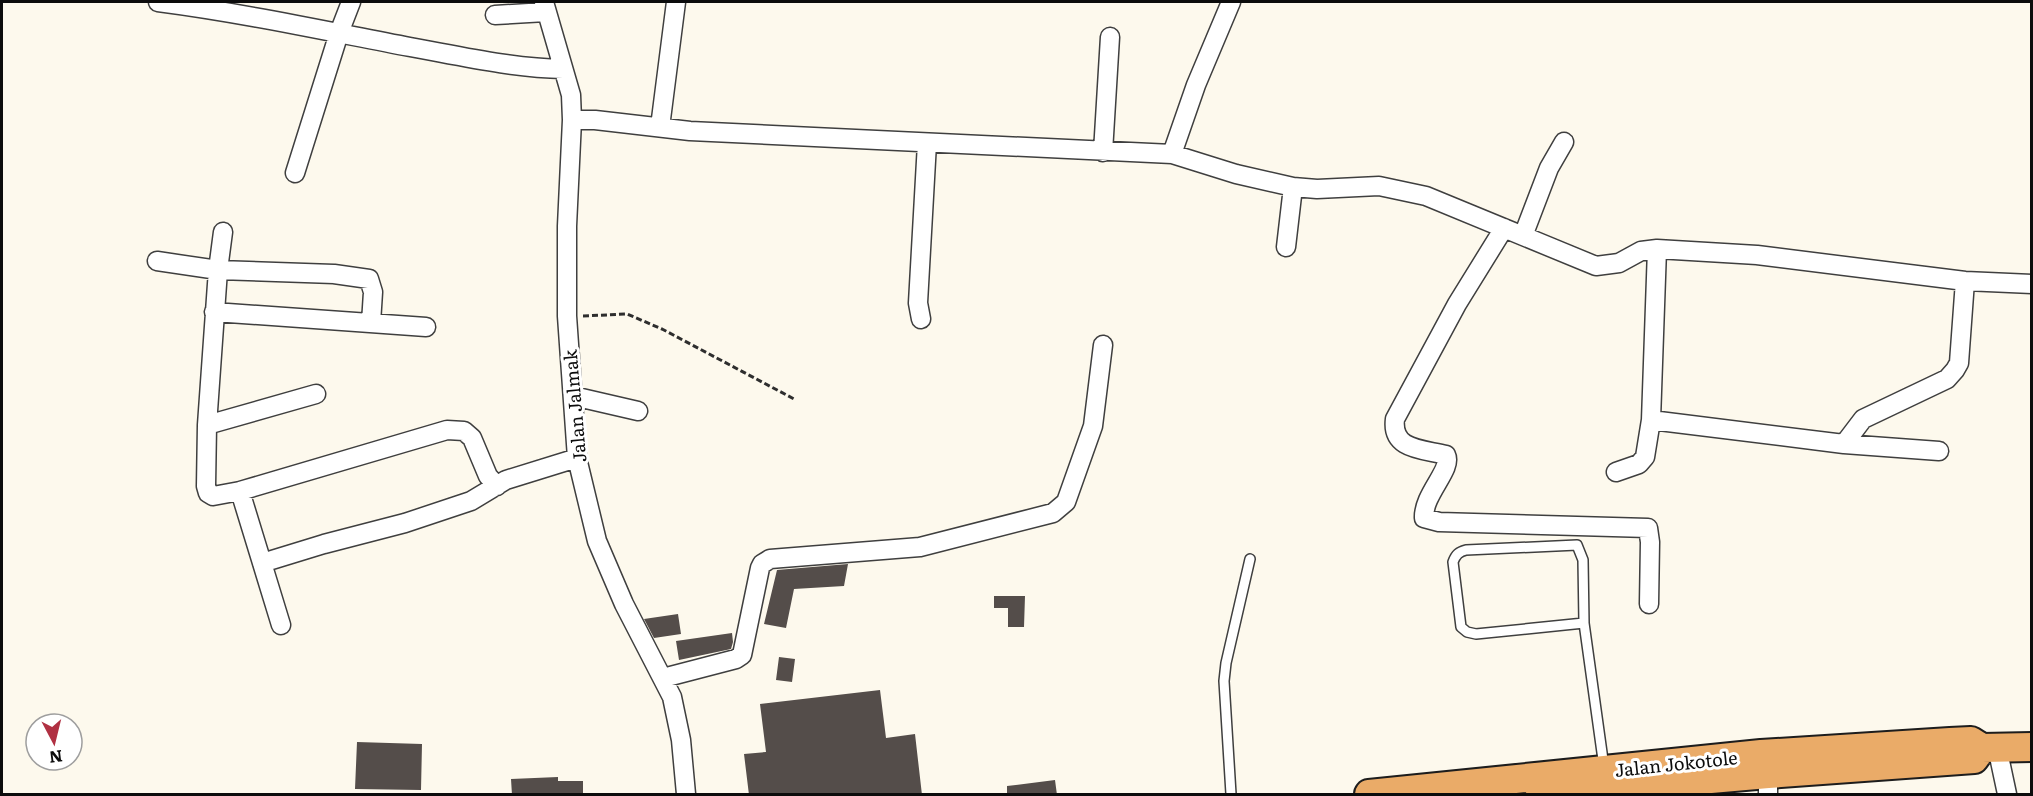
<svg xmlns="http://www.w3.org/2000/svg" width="2033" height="796" font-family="Literata,serif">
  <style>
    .building { fill: #544d4a }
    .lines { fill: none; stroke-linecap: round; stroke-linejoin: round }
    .service-casing { stroke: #3f3f3f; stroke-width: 12 }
    .minor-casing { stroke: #3f3f3f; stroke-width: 21 }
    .trunk-casing { stroke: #1d1d1d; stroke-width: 32 }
    .path { stroke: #2e2e2e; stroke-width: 3; stroke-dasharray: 6 3; stroke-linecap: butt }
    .service { stroke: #fff; stroke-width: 9 }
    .minor { stroke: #fff; stroke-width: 18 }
    .trunk { stroke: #eaab68; stroke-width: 28 }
    .labels { text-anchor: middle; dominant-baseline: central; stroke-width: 6; stroke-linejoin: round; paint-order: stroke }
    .street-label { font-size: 18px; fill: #0c0c0c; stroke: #fff }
  </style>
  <rect width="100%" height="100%" fill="#fdf9ed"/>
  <path class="building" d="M 848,564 L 844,586 L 794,589 L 786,628 L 764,624 L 777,570 Z
    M 994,596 L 1025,596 L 1024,627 L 1008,627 L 1008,608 L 994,608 Z
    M 678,614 L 681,634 L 654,638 L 644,619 Z
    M 732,633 L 733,642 L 731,649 L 679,660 L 676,641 Z
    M 779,657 L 795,659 L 792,682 L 776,680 Z
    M 880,690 L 886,738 L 915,734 L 922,795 L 749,795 L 744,754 L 766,752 L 760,704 Z
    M 357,742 L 422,744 L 421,790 L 355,789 Z
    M 558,777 L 558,781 L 583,781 L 583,795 L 512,795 L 511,779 Z
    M 1055,780 L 1057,795 L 1007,795 L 1007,786 Z"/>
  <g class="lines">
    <g class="service-casing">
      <path id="service" d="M 1584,623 L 1476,634 L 1467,632 L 1461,627 L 1453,562 C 1456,554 1459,552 1466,550 L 1577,545 L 1583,560 L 1584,623 L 1604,767
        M 1231,794 L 1224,681 L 1226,663 L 1250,559"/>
    </g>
    <g class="minor-casing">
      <path id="minor" d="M 158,2 C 243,13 326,31 410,47 C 460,56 512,68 563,69
        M 544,2 L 571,95 L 572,120 L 567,226 L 567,316 L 577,458 L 597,541 L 624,604 L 672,697 L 681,740 L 686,794
        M 495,15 L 546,12
        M 572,120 L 595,120 L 690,131 L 1172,154 L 1236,174 L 1293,187 L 1317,189 L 1379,186 L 1426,196 L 1596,266 L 1619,263 L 1641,251 L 1657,249 L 1757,255 L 1965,281 L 2032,284
        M 660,127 L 676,2
        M 1103,152 L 1110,37
        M 1172,154 L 1196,85 L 1231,2
        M 295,173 L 339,33 L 351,2
        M 1504,228 L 1457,304 L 1395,419 C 1391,450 1422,449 1446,455 C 1453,469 1423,494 1424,518 L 1439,522 L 1648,528 L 1650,542 L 1649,604
        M 1523,236 L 1549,168 L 1564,142
        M 1286,247 L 1293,187
        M 1657,249 L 1651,420 L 1844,444 L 1863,419 L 1947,379 L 1955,370 L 1959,363 L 1965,281
        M 157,261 L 218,270 L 223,232
        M 214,312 L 426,327
        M 921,319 L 918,303 L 927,143
        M 371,323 L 373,292 L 369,279 L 334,274 L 218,270 L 207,425 L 206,486 L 208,493 L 213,496 L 240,491 L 447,430 L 464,431 L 472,438 L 488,476 L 497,486
        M 573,396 L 638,411
        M 207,425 L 316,394
        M 1844,444 L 1939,451
        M 1616,472 L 1639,464 L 1645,457 L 1651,420
        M 240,491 L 281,625
        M 262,563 L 324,544 L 405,523 L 471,501 L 506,480 L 577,458
        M 663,678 L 736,659 L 742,655 L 760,568 L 762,564 L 770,559 L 920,547 L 1053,513 L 1066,502 L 1093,426 L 1103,345
        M 1997,747 L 2007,794
        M 1768,774 L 1768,794"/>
    </g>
    <g class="trunk-casing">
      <path id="trunk" d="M 1982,748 L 2032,747
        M 1369,794 L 1761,754 L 1950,742 L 1971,741 L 1982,748 L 1974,759 L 1768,774 L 1540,794"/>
    </g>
    <path class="path" d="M 583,316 L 627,314 L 662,329 L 796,400"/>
    <use href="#service" class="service"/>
    <use href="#minor" class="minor"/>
    <use href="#trunk" class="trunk"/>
  </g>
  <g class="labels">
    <g class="street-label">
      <text transform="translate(574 406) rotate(-95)">Jalan Jalmak</text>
      <text transform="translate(1676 763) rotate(-6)">Jalan Jokotole</text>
    </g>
  </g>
  <rect width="2033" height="796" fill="none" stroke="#0c0c0c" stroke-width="6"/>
  <g transform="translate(54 742) rotate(173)"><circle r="28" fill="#ffffff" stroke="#9e9e9e" stroke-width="1.5"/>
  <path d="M0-4.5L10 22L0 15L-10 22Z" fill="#b03042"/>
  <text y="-9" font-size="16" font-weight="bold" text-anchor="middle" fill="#0c0c0c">N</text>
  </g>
</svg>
